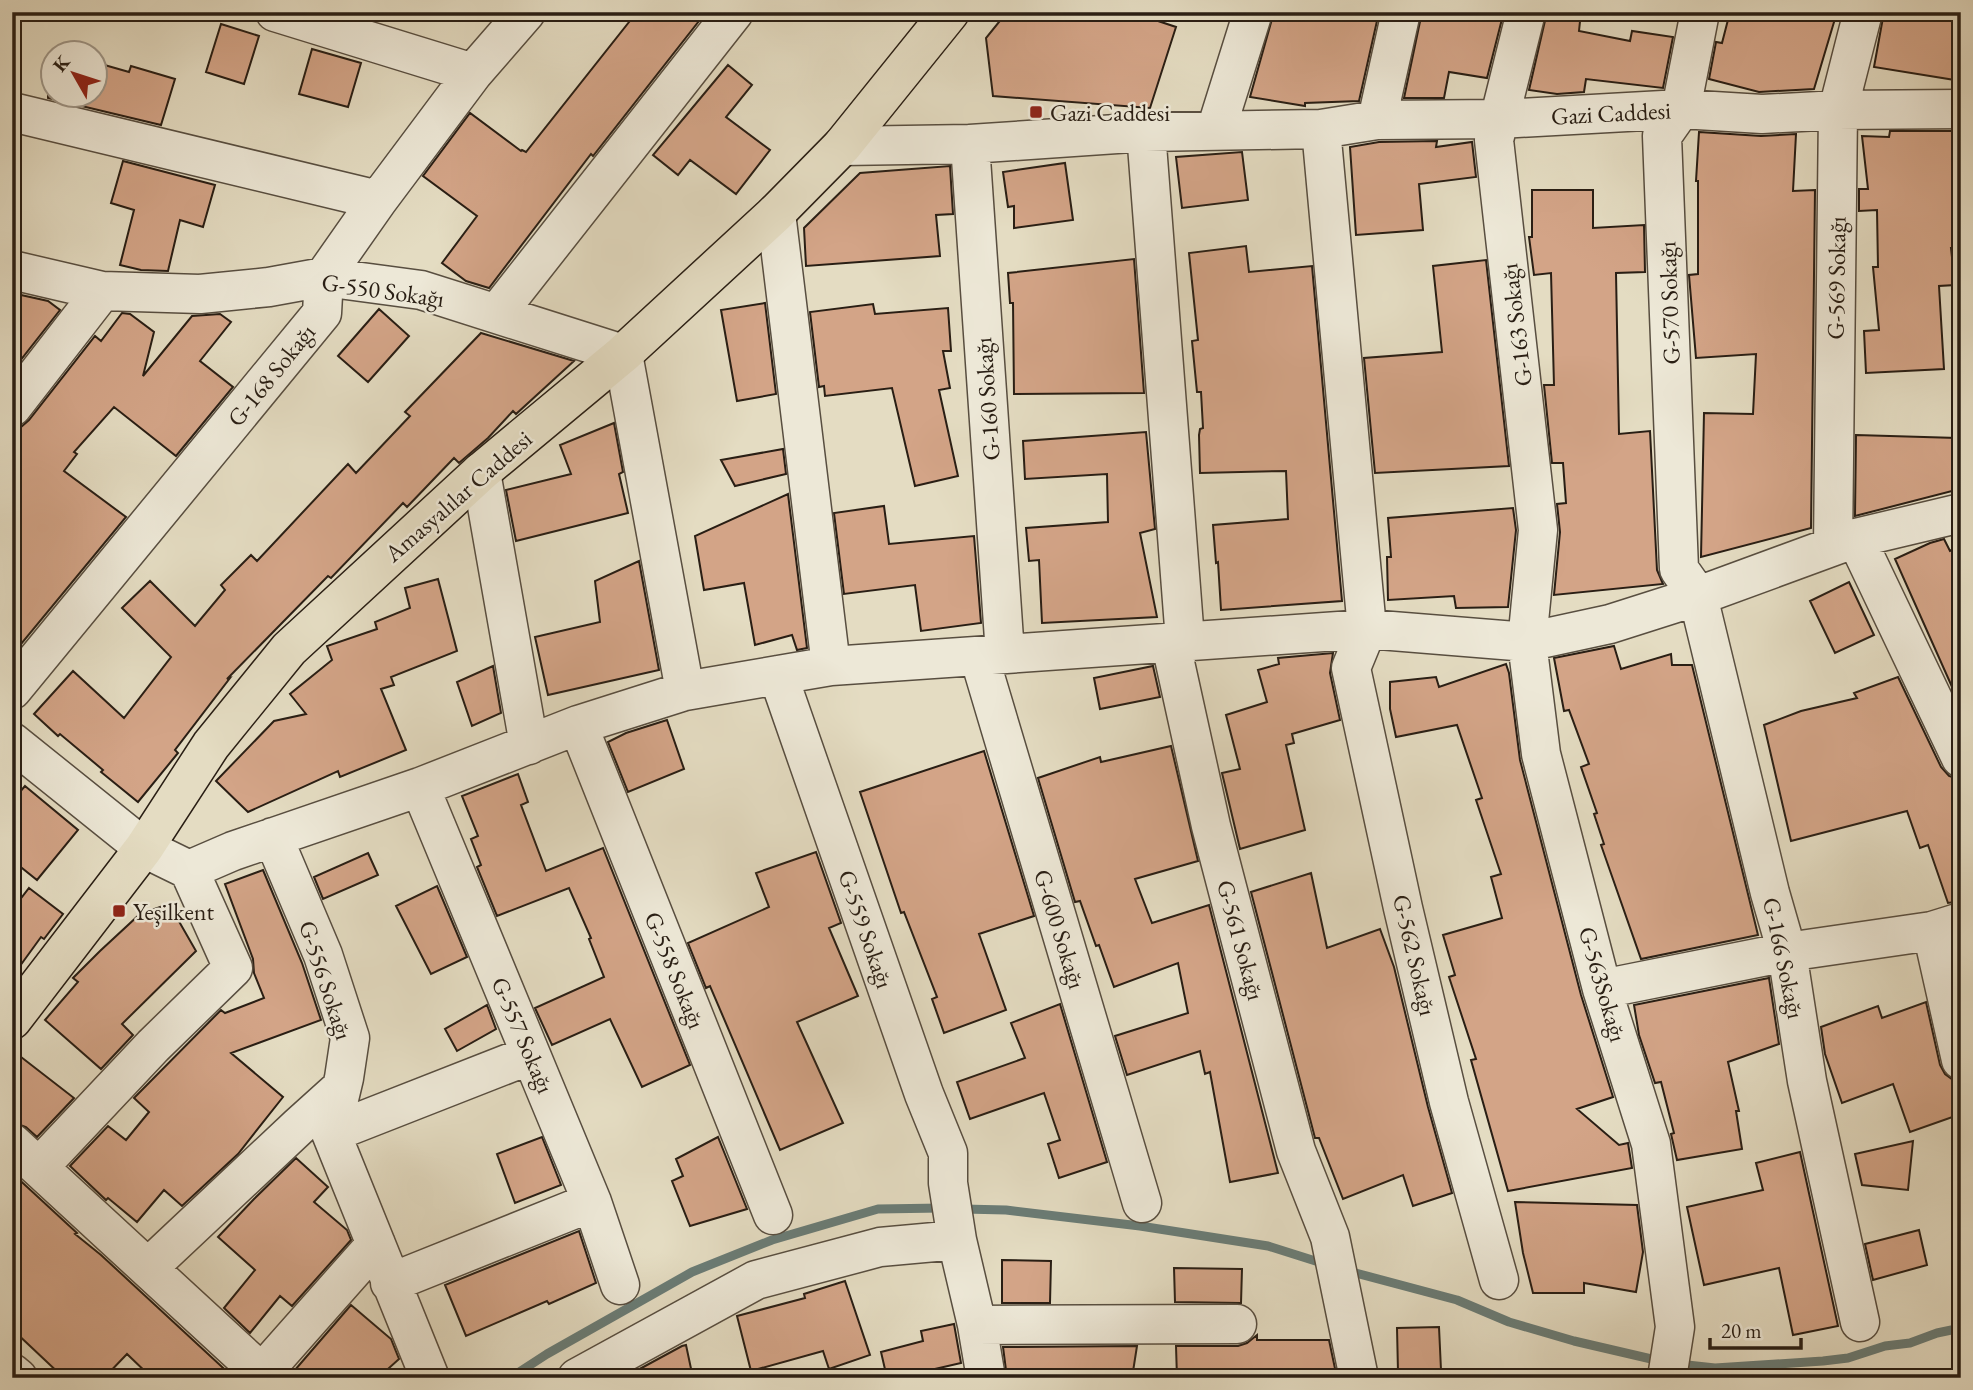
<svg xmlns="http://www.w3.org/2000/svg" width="1973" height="1390" font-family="'EB Garamond',serif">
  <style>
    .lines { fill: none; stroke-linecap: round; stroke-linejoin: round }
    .stream { stroke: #6a7c76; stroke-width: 9 }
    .building { fill: #d3a487; stroke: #291e14; stroke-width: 2 }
    .minor-casing { stroke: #584e40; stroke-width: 41 }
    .major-casing { stroke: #291e14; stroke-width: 41 }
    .minor { stroke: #ede8d7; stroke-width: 38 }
    .major { stroke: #e4dcc2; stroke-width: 38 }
    .poi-dot { fill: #8f2418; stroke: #ede8d7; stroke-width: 2.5 }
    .labels { text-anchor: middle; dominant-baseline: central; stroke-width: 5; stroke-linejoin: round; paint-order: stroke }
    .poi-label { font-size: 24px; fill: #291e14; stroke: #ede8d7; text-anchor: start }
    .street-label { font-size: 24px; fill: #291e14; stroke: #ede8d7 }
  </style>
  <rect width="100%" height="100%" fill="#e4dcc2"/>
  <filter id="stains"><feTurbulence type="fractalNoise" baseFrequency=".00286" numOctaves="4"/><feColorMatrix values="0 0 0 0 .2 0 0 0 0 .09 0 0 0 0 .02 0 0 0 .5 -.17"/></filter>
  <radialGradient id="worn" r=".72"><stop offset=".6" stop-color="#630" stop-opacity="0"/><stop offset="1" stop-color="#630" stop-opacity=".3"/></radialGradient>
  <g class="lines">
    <path class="stream" d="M 963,1209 L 1006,1210 L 1140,1226 L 1268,1246 L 1325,1264
      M 1348,1271 L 1457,1300 L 1509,1322 L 1574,1341 L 1660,1361
      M 1678,1364 L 1715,1368 L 1823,1361 L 1848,1358 L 1885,1346 L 1910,1343 L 1937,1333 L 1961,1328
      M 510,1378 L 547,1354 L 692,1272 L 772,1240 L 878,1209 L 942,1208"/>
  </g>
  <path class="building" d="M 637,12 L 706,12 L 593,156 L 591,154 L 489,288 L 466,281 L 442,263 L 477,216 L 423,176 L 470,113 L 521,151 L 522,150 L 526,152 Z
    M 1007,12 L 1131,12 L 1176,27 L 1150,108 L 993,96 L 986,38 Z
    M 1274,12 L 1379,12 L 1359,101 L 1305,103 L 1305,106 L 1250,97 Z
    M 1422,12 L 1459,12 L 1502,19 L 1487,78 L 1449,72 L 1444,98 L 1404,98 Z
    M 1547,12 L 1581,12 L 1579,31 L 1630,41 L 1632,31 L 1673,37 L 1663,88 L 1586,79 L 1584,92 L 1557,94 L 1529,90 Z
    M 1730,12 L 1837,12 L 1814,89 L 1759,92 L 1709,79 L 1716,42 L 1722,43 Z
    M 1884,12 L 1961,12 L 1961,81 L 1874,67 Z
    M 221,24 L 259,36 L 244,84 L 206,72 Z
    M 312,49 L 361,63 L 348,107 L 299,94 Z
    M 94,62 L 129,72 L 131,66 L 175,79 L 161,125 L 48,98 L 48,94 L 94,94 Z
    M 728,65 L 752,85 L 726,117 L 770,150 L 736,194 L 690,160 L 678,175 L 653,155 Z
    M 1890,131 L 1961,131 L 1961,171 L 1957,171 L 1958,248 L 1951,248 L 1955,285 L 1939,286 L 1944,369 L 1866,373 L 1864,331 L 1879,330 L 1873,267 L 1878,267 L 1877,210 L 1859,211 L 1859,189 L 1868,189 L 1862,136 L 1889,137 Z
    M 1699,132 L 1761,136 L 1796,134 L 1793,191 L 1815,190 L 1811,528 L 1701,557 L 1704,413 L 1753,414 L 1756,354 L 1696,358 L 1689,275 L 1698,274 L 1698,181 L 1696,181 Z
    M 1437,141 L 1436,147 L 1472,142 L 1476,177 L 1419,184 L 1423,230 L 1356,235 L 1350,147 L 1379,142 Z
    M 1242,152 L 1248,200 L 1182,208 L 1176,157 Z
    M 123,161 L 215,185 L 203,227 L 180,220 L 168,271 L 141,270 L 120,265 L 134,210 L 111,203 Z
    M 1065,163 L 1073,220 L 1014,228 L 1014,206 L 1008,207 L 1003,172 Z
    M 950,166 L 953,214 L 936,215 L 940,256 L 806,266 L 804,228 L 860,173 Z
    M 1532,190 L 1593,190 L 1593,228 L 1644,225 L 1645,272 L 1616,273 L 1619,434 L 1650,431 L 1657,570 L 1663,584 L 1554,595 L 1560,532 L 1557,504 L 1566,503 L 1563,463 L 1552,463 L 1544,385 L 1554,385 L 1551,273 L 1534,275 L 1529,237 L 1532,237 Z
    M 1246,246 L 1249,272 L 1312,266 L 1342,601 L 1221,610 L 1218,562 L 1216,563 L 1213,525 L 1288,519 L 1286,471 L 1200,473 L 1199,435 L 1200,429 L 1203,428 L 1201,392 L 1197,392 L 1192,341 L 1198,340 L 1189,253 Z
    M 1134,259 L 1144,393 L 1014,394 L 1013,303 L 1010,303 L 1008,273 Z
    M 1486,260 L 1509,466 L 1375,473 L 1364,358 L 1442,352 L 1433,266 Z
    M 12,293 L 48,301 L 60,310 L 12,371 Z
    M 765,303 L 776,394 L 737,401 L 721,310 Z
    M 873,304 L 875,314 L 948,308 L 951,351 L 943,351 L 950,388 L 939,390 L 958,476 L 915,486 L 892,388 L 825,396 L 824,386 L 819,387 L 810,312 Z
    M 379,309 L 409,336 L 368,382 L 338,356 Z
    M 122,313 L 130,314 L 154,332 L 143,376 L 192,316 L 220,314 L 231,322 L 200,361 L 233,387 L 176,456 L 114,407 L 74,452 L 77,454 L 64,471 L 126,517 L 12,655 L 12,428 L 21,427 L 29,420 L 95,336 L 101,341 Z
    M 481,333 L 574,361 L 516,414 L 513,411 L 488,438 L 459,463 L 454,458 L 407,507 L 403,503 L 331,578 L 328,576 L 227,679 L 230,678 L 175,750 L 178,753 L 138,802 L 101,772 L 103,770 L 60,734 L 58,736 L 34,714 L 73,671 L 124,718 L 171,657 L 122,608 L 150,581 L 195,626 L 225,590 L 221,585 L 251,555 L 257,561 L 348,464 L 356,473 L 410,416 L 405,412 Z
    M 614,423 L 623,472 L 619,474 L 628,513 L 516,541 L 506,490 L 571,474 L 560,445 Z
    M 1146,432 L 1155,529 L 1140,533 L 1157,617 L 1042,623 L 1039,560 L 1029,561 L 1026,528 L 1108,522 L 1107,474 L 1025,479 L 1023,441 Z
    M 1856,435 L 1957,438 L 1956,490 L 1855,516 Z
    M 783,449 L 786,474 L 735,486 L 721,460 Z
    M 788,494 L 807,648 L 797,650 L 792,635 L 755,645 L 744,583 L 704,590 L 695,536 Z
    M 884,506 L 889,544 L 974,536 L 981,623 L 921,631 L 915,585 L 844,594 L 834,513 Z
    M 1513,508 L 1516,530 L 1508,607 L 1456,608 L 1454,596 L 1388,600 L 1387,557 L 1391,557 L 1388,518 Z
    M 1944,539 L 1950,551 L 1961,546 L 1961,707 L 1895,559 L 1930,543 Z
    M 639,561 L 659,670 L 548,695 L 535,637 L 600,622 L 595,581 Z
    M 438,579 L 457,651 L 391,677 L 394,685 L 381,689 L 406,750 L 340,777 L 338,771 L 248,812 L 216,781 L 274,721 L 306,714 L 290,694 L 332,660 L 327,646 L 377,629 L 375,622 L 410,608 L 405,588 Z
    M 1849,582 L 1874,635 L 1835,653 L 1810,601 Z
    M 1614,646 L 1621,669 L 1671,654 L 1672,665 L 1692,665 L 1758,935 L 1641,959 L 1601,845 L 1604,844 L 1594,814 L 1597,813 L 1581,767 L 1589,764 L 1569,710 L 1564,711 L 1554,658 Z
    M 1333,653 L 1330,673 L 1340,720 L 1292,734 L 1294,743 L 1286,745 L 1305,830 L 1240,849 L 1222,773 L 1240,769 L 1226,715 L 1267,702 L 1258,670 L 1279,664 L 1278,658 Z
    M 1506,664 L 1509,673 L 1520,760 L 1581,995 L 1613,1097 L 1577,1109 L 1619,1145 L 1628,1143 L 1632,1168 L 1508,1191 L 1471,1060 L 1476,1059 L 1449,977 L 1455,975 L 1443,935 L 1502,918 L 1491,877 L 1501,874 L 1476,800 L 1482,798 L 1457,725 L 1396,737 L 1390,709 L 1390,682 L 1436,677 L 1439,687 Z
    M 493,666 L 501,713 L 472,726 L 457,682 Z
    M 1153,666 L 1160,697 L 1100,709 L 1094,678 Z
    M 1898,677 L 1941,767 L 1949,776 L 1961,780 L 1961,901 L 1948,903 L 1928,845 L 1920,848 L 1907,811 L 1791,841 L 1764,725 L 1801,711 L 1857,698 L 1854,693 Z
    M 667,720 L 684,769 L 628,792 L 608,742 L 626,733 Z
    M 1171,746 L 1198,861 L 1135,879 L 1152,923 L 1209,905 L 1278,1173 L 1230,1182 L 1210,1072 L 1205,1074 L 1200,1051 L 1127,1075 L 1115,1036 L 1188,1013 L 1178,963 L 1114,987 L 1099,945 L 1096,946 L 1080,901 L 1075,902 L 1038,778 L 1100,757 L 1101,762 Z
    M 984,751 L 1034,916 L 979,934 L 1006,1010 L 944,1033 L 932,999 L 937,997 L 904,912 L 901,913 L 860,792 Z
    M 518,774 L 528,802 L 521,805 L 546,871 L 603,848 L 690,1065 L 642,1087 L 610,1019 L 552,1045 L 535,1008 L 604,977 L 589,939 L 591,938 L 569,888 L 497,916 L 477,867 L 481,865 L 471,839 L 478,836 L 462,796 Z
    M 25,786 L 78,830 L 37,880 L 12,860 L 12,801 Z
    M 816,852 L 841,923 L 829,928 L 858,996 L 797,1022 L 843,1123 L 780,1150 L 710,986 L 706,988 L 688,943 L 769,907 L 756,873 Z
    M 368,853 L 378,875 L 323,899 L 314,877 Z
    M 263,870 L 302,963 L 321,1020 L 231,1053 L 283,1097 L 238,1154 L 182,1206 L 164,1190 L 137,1222 L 108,1198 L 106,1200 L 70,1166 L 108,1126 L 126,1140 L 149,1112 L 134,1098 L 221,1010 L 225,1013 L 264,998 L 254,973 L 253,959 L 225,884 Z
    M 1311,873 L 1327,948 L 1380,929 L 1394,967 L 1428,1107 L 1452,1193 L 1413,1206 L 1403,1175 L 1343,1199 L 1319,1138 L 1315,1138 L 1251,892 Z
    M 437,886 L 467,957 L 431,974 L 396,906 Z
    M 29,888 L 63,914 L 44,939 L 41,937 L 12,977 L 12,910 Z
    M 169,904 L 196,951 L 122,1024 L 133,1035 L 101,1069 L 45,1020 L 78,982 L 73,978 L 100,951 L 140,914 Z
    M 1769,978 L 1779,1044 L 1728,1062 L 1739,1111 L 1736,1111 L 1742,1149 L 1677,1160 L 1671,1134 L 1674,1133 L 1661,1082 L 1655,1083 L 1639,1035 L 1634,1005 Z
    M 1926,1002 L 1940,1065 L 1945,1074 L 1953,1080 L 1961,1102 L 1961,1114 L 1910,1132 L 1893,1084 L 1842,1103 L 1825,1054 L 1821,1027 L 1878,1006 L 1882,1018 Z
    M 1060,1004 L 1107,1162 L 1059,1178 L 1048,1144 L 1060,1140 L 1044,1093 L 970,1119 L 957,1082 L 1025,1058 L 1011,1023 Z
    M 487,1005 L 496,1029 L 457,1051 L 445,1029 Z
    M 12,1050 L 74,1098 L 37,1137 L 26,1127 L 12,1122 Z
    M 542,1137 L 561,1185 L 515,1203 L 497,1154 Z
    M 718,1137 L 747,1209 L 690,1226 L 672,1181 L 683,1176 L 676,1159 Z
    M 1913,1141 L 1908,1190 L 1862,1185 L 1855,1154 Z
    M 1800,1152 L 1838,1326 L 1793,1335 L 1779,1268 L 1704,1285 L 1687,1207 L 1763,1190 L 1756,1163 Z
    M 296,1158 L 328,1187 L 314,1202 L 347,1230 L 351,1240 L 292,1306 L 280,1296 L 250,1333 L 224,1308 L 255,1270 L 218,1237 L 254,1199 Z
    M 12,1173 L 77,1233 L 75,1234 L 101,1255 L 234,1378 L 152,1378 L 127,1354 L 104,1378 L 64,1378 L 12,1329 Z
    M 1515,1202 L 1637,1205 L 1643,1252 L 1636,1292 L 1584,1283 L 1584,1293 L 1533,1293 L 1523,1253 Z
    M 1919,1230 L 1927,1265 L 1873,1280 L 1865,1244 Z
    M 579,1231 L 596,1283 L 549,1304 L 547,1301 L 466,1336 L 445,1285 Z
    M 1002,1260 L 1051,1261 L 1050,1303 L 1002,1303 Z
    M 1174,1268 L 1242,1269 L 1241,1303 L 1175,1302 Z
    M 845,1281 L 870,1355 L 829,1369 L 823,1351 L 751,1371 L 737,1316 L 805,1298 L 804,1294 Z
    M 351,1305 L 391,1339 L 399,1359 L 378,1378 L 288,1378 Z
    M 954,1324 L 961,1363 L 913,1374 L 914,1378 L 887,1378 L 881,1352 L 923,1341 L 921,1331 Z
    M 1439,1327 L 1441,1370 L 1398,1372 L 1397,1328 Z
    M 1257,1335 L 1257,1340 L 1329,1340 L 1337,1378 L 1177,1378 L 1176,1346 L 1238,1346 L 1247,1343 Z
    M 686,1345 L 693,1378 L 623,1378 L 682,1346 Z
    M 1137,1346 L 1132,1378 L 1007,1378 L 1003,1347 Z"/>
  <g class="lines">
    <g class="minor-casing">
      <path id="minor" d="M 275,12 L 473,73
        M 1526,12 L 1494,140 L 1538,530 L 1527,642 L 1541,754 L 1602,989 L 1651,1144 L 1675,1327 L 1667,1378
        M 1700,12 L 1681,109 L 1662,136 L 1679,569 L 1698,596 L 1770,893 L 1787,952 L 1807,1081 L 1860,1322
        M 12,112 L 378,200
        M 1377,120 L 1401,12
        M 1321,129 L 1367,629 L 1351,668 L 1403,908 L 1449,1102 L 1499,1280
        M 1216,130 L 1253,12
        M 1146,132 L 1185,640 L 1174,658 L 1211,826 L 1296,1151 L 1330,1237 L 1359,1378
        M 970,144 L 1005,654
        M 842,146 L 970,144 L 1146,132 L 1321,129 L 1377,120 L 1500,119 L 1681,109 L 1762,114 L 1838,110 L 1961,109
        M 776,213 L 831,666
        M 12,270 L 102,291 L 200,294 L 269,287 L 324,277 L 421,290 L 623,354 L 685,691
        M 498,312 L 734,12
        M 12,407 L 102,291
        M 481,472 L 529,745
        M 1856,538 L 1961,758
        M 1833,546 L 1838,110 L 1863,12
        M 979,656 L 1142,1203
        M 778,675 L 924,1094 L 948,1153 L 948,1183 L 957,1240 L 977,1325 L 986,1378
        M 12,690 L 322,313 L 324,277 L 378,200 L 473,73 L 526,12
        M 578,725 L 773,1215
        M 12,742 L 144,848 L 189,870 L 233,851 L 420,787 L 578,725 L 685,691 L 831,666 L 1367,629 L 1527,642 L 1610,624 L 1698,596 L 1856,538 L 1961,513
        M 420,787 L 592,1202 L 620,1285
        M 273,837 L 323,955 L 350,1038 L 344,1078 L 331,1133 L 430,1378
        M 1932,931 L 1961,1060
        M 1602,989 L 1787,952 L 1932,931 L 1961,922
        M 331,1133 L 530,1055
        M 12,1143 L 267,1378
        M 39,1167 L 153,1046 L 233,968 L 189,870
        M 149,1267 L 299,1126 L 340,1089
        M 390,1283 L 592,1202
        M 977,1325 L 1237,1324
        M 12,1373 L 18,1378
        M 262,1373 L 376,1244
        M 577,1378 L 756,1280 L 880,1247 L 957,1240"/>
    </g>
    <g class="major-casing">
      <path id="major" d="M 12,1020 L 144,848 L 211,745 L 289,649 L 481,472 L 623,354 L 776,213 L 842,146 L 950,12"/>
    </g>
    <use href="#minor" class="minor"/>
    <use href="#major" class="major"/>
  </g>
  <g class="poi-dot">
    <rect x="1029" y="105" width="14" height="14" rx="3.5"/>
    <rect x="112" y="904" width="14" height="14" rx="3.5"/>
  </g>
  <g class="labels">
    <g class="poi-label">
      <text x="1050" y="112">Gazi Caddesi</text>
      <text x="133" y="911">Yeşilkent</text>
    </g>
    <g class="street-label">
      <text transform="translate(1611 113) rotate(-3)">Gazi Caddesi</text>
      <text transform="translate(1836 278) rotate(-89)">G-569 Sokağı</text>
      <text transform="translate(383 290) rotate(8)">G-550 Sokağı</text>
      <text transform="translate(1669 303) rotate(-92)">G-570 Sokağı</text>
      <text transform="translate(1516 325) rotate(-97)">G-163 Sokağı</text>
      <text transform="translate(271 375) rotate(-51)">G-168 Sokağı</text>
      <text transform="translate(987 399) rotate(-94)">G-160 Sokağı</text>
      <text transform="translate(458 496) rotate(-41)">Amasyalılar Caddesi</text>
      <text transform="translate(866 929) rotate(71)">G-559 Sokağı</text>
      <text transform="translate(1060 929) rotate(73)">G-600 Sokağı</text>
      <text transform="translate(1241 940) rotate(75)">G-561 Sokağı</text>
      <text transform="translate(1415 955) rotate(77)">G-562 Sokağı</text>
      <text transform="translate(1784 958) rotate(78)">G-166 Sokağı</text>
      <text transform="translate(675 970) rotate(68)">G-558 Sokağı</text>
      <text transform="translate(326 980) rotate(72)">G-556 Sokağı</text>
      <text transform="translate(1603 984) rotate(74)">G-563Sokağı</text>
      <text transform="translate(523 1035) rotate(67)">G-557 Sokağı</text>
    </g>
  </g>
  <rect width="1973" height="1390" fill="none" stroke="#e4dcc2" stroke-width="42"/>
  <rect x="14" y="14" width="1945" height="1362" fill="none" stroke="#291e14" stroke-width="3.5"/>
  <rect x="21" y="21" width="1931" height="1348" fill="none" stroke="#291e14" stroke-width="2"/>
  <g transform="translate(74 74) rotate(309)"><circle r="33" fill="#ede8d7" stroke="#9f9789" stroke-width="2"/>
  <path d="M0-5L12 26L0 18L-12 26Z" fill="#8f2418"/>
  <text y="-10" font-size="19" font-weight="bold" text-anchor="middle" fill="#291e14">K</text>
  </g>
  <path d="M1710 1338v10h91v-10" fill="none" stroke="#291e14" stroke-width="3.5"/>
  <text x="1721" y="1338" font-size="21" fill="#291e14" stroke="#ede8d7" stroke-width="5" paint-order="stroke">20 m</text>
  <rect width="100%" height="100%" filter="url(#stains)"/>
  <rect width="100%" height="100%" fill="url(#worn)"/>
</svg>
